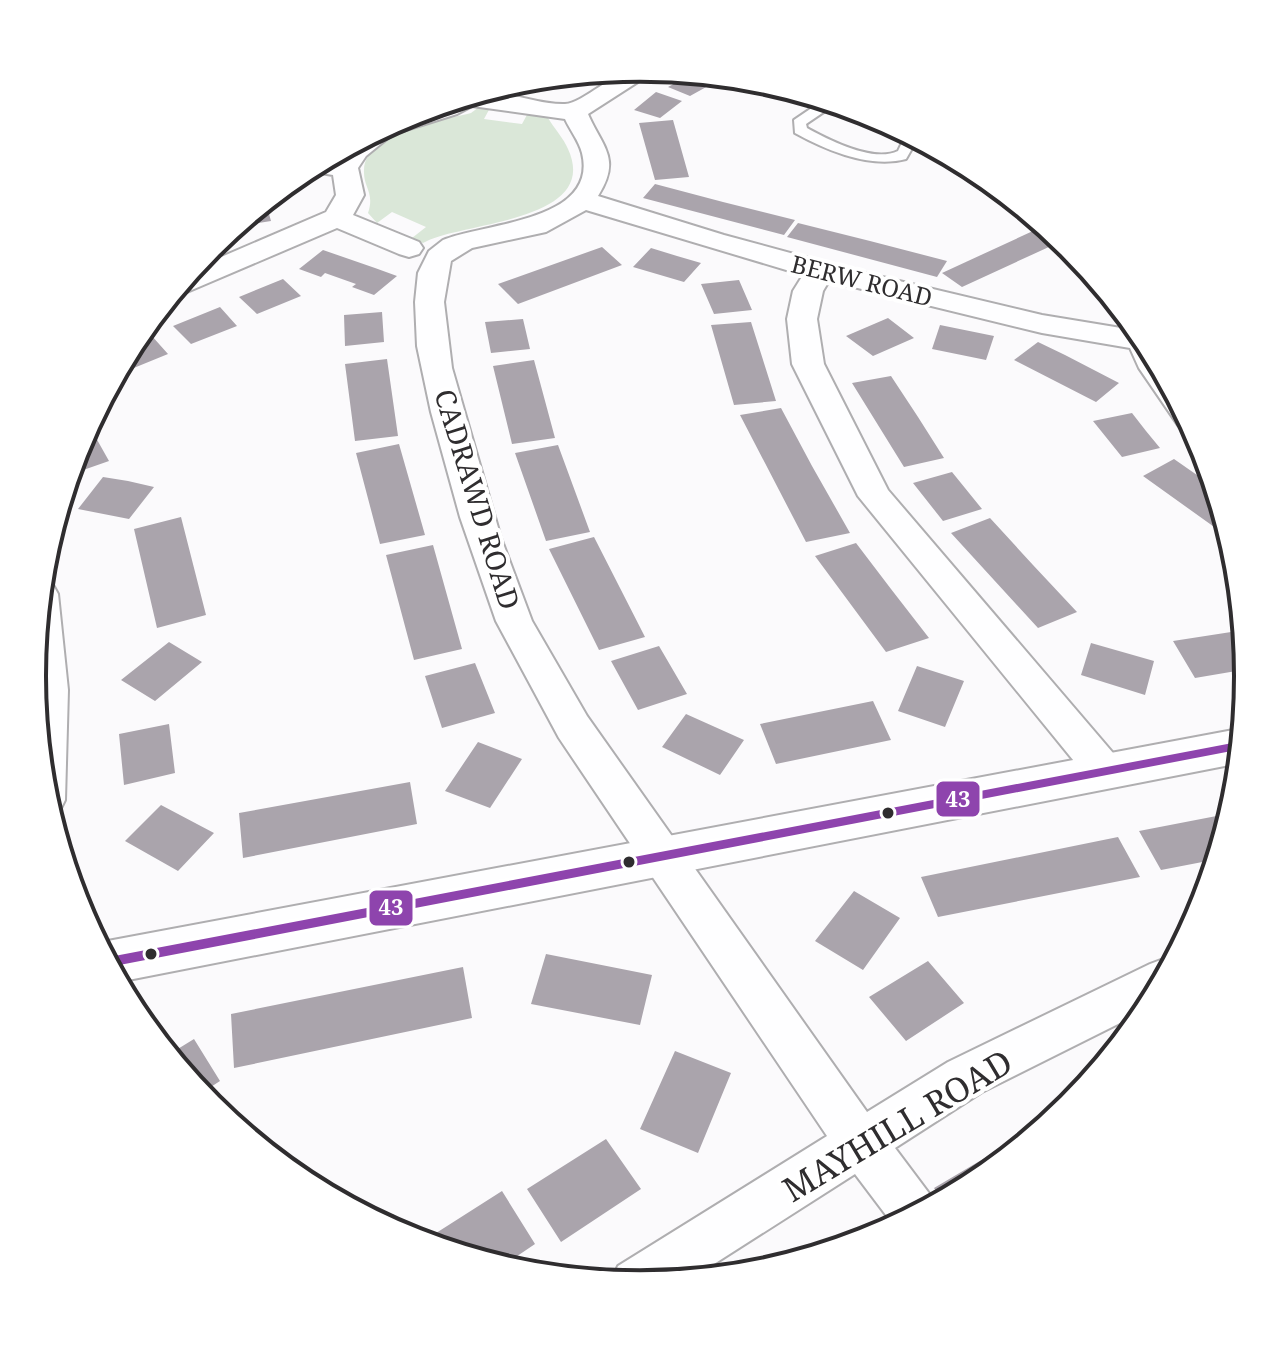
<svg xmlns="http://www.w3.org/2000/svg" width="1281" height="1352" font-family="'Noto Serif',serif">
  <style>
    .green { fill: #dae7d8 }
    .building { fill: #aaa4ac }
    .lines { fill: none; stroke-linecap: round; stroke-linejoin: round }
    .service-casing { stroke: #afaeb0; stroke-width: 4 }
    .minor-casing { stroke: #afaeb0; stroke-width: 4 }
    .tertiary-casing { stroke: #afaeb0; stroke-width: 4 }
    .service { fill: #fefeff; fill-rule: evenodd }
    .minor { fill: #fefeff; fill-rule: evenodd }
    .tertiary { fill: #fefeff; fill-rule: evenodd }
    .bus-1-casing { stroke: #fff; stroke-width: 6 }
    .bus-1 { fill: #8e44ad; fill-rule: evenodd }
    .bus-dot { fill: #2f2d2f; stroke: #fff; stroke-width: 3 }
    .labels { text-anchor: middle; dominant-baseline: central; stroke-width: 8; stroke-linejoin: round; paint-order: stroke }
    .far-street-label { font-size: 24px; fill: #2f2d2f; stroke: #fff }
    .street-label { font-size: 28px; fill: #2f2d2f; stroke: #fff }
    .near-street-label { font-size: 34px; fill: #2f2d2f; stroke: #fff }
    .rim { fill: none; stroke: #2f2d2f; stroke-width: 4 }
    .line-badge { stroke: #fff; stroke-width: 3 }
    .badge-label { font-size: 22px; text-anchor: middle; font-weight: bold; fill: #fff }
  </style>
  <rect width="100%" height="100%" fill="#fbfafc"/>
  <path class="green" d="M 479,107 L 490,108 L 484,119 L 522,124 L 528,113 L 548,118 C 554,128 564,139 568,149 C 602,223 457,222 423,243 L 412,238 L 426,227 L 392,212 L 377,223 L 368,213 C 375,192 363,188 364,170 C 366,130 442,121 471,113 Z"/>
  <path class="building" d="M 583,73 L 575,86 L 529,80 L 529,78 Z
    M 694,73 L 726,76 L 690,96 L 668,87 Z
    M 656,92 L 682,101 L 660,118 L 634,110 Z
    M 673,120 L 689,177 L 655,180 L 639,123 Z
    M 655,184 L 723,202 L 795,220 L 784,235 L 643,198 Z
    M 265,200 L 271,221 L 233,227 L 257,208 Z
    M 798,223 L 870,241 L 947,261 L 937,277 L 787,237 Z
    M 1046,225 L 1064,240 L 962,287 L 942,273 Z
    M 602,247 L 622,265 L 518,304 L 498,284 Z
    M 651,248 L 677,256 L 701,263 L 684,282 L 633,267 Z
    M 323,250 L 375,268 L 397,276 L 374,295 L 352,287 L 356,284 L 325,273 L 321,277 L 299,269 Z
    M 283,279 L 301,296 L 257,314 L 239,297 Z
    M 739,280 L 752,310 L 714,314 L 701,284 Z
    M 220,307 L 237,326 L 191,344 L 173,326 Z
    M 382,312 L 384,342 L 345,346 L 344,315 Z
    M 888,318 L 914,338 L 873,356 L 846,336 Z
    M 523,319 L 530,349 L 491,353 L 485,322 Z
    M 751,322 L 776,401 L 734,405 L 711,325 Z
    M 940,325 L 994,336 L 986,360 L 932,349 Z
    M 151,335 L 168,354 L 119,374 L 117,371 L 132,343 Z
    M 1038,342 L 1065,355 L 1119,383 L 1096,402 L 1014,360 Z
    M 387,359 L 398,436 L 355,441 L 345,364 Z
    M 534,360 L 555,438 L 512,444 L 493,366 Z
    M 891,376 L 918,417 L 944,458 L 904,467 L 852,383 Z
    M 781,408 L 812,466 L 850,533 L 806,542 L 740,415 Z
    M 1132,413 L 1146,431 L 1160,448 L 1122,457 L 1093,421 Z
    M 91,429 L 109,461 L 69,475 L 79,443 L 85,431 Z
    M 399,444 L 425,535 L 380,544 L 356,453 Z
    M 558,445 L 590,532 L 546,541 L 515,453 Z
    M 1174,459 L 1217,489 L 1229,530 L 1224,534 L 1143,476 Z
    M 952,472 L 982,509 L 943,521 L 913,483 Z
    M 103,477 L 128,481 L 154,487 L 129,519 L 78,509 Z
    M 181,517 L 206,615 L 157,628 L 134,529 Z
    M 990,518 L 1033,565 L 1077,612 L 1038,628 L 951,533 Z
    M 594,537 L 645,637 L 599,650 L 549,549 Z
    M 856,543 L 891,589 L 929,638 L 886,652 L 815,556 Z
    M 433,545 L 462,649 L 414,660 L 386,555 Z
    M 1244,630 L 1248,669 L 1195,678 L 1173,641 Z
    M 169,642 L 202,662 L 155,701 L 121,680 Z
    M 1091,643 L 1154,661 L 1145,695 L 1081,675 Z
    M 659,646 L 687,694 L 638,710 L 611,661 Z
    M 475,663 L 495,713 L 442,728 L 425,676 Z
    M 917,666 L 964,681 L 945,727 L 898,711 Z
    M 873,701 L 891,740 L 776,764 L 760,724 Z
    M 686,714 L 744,740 L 720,775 L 662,747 Z
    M 169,724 L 175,773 L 124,785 L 119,734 Z
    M 478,742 L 522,759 L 490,808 L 445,791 Z
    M 410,782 L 417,824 L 243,858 L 239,813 Z
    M 161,805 L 214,833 L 178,871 L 125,841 Z
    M 1232,813 L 1218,859 L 1161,870 L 1139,831 Z
    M 1118,837 L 1140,877 L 938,917 L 921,877 Z
    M 854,891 L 900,918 L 863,970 L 815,941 Z
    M 546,954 L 652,975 L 640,1025 L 531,1004 Z
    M 928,961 L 964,1003 L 906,1041 L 869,997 Z
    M 463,967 L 472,1018 L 234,1068 L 231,1014 Z
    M 194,1039 L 220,1081 L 200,1094 L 168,1055 Z
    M 675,1051 L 731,1073 L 698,1153 L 640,1129 Z
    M 606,1139 L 641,1189 L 561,1242 L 527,1189 Z
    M 1000,1149 L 1007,1159 L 978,1182 L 943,1201 L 934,1188 Z
    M 502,1191 L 535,1244 L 501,1267 L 422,1242 Z
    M 393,1214 L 408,1238 L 379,1223 Z"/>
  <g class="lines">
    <g class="service-casing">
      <path id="service" d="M 825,99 L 837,103 L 806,124 L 807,128 C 829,140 873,163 898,151 L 907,132 L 918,138 L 906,159 C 870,169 826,150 795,133 L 794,120 Z"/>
    </g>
    <g class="minor-casing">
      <path id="minor" d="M 641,68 L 658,69 L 588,114 C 602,147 622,158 598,196 L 724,235 L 853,270 L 1042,315 L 1121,328 L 1118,321 L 1126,314 L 1147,338 L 1194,427 L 1178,425 L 1139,368 L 1130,348 L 1042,333 L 829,281 L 823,291 L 817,319 L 824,364 L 888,490 L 1119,760 L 1125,771 L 1119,782 L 1105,787 L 1091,782 L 858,496 L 792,364 L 787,319 L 793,291 L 803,275 L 586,210 L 546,232 L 472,248 L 451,261 L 444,302 L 452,368 L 501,538 L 532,621 L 587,716 L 867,1112 L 948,1062 L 1150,964 L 1166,958 L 1175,961 L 1150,1008 L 982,1092 L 895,1148 L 937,1204 L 895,1227 L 855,1174 L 689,1280 L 640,1284 L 611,1282 L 618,1266 L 827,1136 L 559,738 L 496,621 L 460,517 L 431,412 L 417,346 L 415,302 L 418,273 L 429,251 L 443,240 C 483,223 599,222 582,153 C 579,141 570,130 565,119 L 472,106 L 457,114 L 393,134 L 366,156 L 358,168 L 364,195 L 353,215 L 419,242 L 423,248 L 419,254 L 409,257 L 399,254 L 337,228 L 187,292 L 171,293 L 191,270 L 326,212 L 336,195 L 333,175 L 302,170 L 325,158 L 337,159 C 355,133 447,95 479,92 C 507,90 537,105 565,104 C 584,103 614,70 641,68 Z
        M 41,581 L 53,585 L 58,594 L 68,690 L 65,800 L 59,812 L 50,815 C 27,740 34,658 41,581 Z"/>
    </g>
    <g class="tertiary-casing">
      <path id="tertiary" d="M 1244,728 L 1240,763 L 118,982 L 97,943 Z"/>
    </g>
    <use href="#service" class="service"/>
    <use href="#minor" class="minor"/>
    <use href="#tertiary" class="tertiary"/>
    <g class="bus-1-casing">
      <path id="bus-1" d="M 1243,741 L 1242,749 L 109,967 L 104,958 Z"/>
    </g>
    <use href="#bus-1" class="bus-1"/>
  </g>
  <g class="bus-dot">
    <circle cx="888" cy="813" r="7"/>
    <circle cx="629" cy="862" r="7"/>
    <circle cx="151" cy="954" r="7"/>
  </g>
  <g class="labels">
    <g class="far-street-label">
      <text transform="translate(862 280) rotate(14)">BERW ROAD</text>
    </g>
    <g class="street-label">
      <text transform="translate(478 499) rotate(73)">CADRAWD ROAD</text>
    </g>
    <g class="near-street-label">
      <text transform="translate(897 1125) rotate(-31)">MAYHILL ROAD</text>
    </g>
  </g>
  <path d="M0 0H1281V1352H0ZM46 676a594 594 0 1 1 1188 0a594 594 0 1 1-1188 0Z" fill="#fff" fill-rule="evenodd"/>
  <path class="rim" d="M46 676a594 594 0 1 1 1188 0a594 594 0 1 1-1188 0Z"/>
  <g class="line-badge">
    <rect x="935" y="780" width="46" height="38" rx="8" fill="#8e44ad"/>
    <rect x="368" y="889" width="46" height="38" rx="8" fill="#8e44ad"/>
  </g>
  <g class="badge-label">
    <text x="958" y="807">43</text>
    <text x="391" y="915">43</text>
  </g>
</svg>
